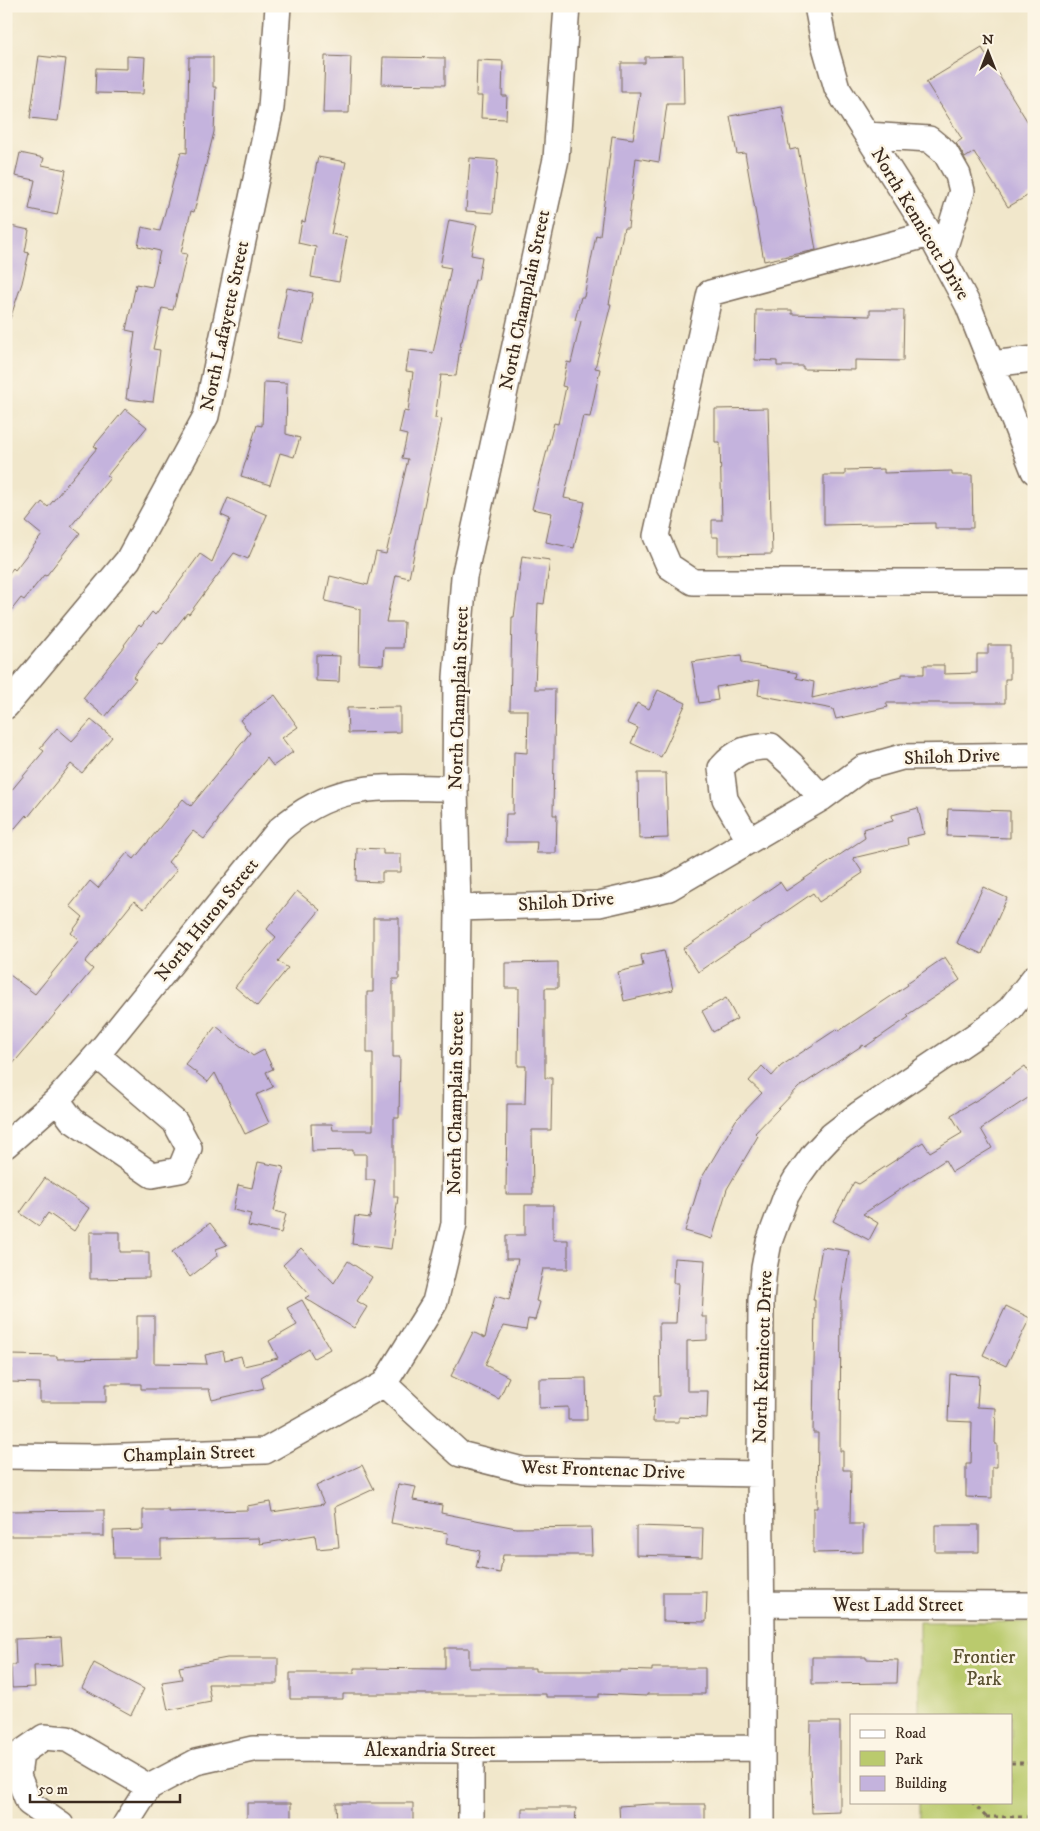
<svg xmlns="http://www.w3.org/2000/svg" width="1040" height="1831" font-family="'IM FELL DW Pica',serif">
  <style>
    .green { fill: #baca6d; stroke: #7a7a46 }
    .building { fill: #c4b3dd }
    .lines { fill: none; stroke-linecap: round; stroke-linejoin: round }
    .minor-casing { stroke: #7b6c5b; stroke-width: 28 }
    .path { stroke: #7b6c5b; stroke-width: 3; stroke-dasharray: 4 4; stroke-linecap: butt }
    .minor { stroke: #fff; stroke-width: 25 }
    .labels { text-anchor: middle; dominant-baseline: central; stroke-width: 5; stroke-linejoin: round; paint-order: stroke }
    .street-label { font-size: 19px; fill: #3b2a1e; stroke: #fcf5e5 }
    .park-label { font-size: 19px; fill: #5b5232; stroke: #fcf5e5 }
  </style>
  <rect width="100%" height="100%" fill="#fcf5e5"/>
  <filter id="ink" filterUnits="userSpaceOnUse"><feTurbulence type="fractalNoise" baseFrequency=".02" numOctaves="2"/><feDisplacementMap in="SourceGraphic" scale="10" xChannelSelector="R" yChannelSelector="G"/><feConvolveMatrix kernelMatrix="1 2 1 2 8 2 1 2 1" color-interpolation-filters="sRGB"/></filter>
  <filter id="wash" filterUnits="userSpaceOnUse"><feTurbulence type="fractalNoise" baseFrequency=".0096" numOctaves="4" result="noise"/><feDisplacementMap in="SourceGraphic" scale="20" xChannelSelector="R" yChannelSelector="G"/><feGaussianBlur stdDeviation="1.12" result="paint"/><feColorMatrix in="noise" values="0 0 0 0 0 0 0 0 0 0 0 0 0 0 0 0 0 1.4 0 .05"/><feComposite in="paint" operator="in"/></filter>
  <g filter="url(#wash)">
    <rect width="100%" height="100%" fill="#f1e7cb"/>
    <path class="green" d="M 919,1622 L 1034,1622 L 1034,1825 L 919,1825 L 919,1802 L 1011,1802 L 1011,1715 L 919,1715 Z"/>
    <g id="blocks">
      <path class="building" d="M 982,48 L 1034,132 L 1034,192 L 1008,207 L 974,152 L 965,158 L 956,143 L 962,139 L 926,82 Z
        M 39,56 L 66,59 L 58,121 L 30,118 Z
        M 127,56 L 145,57 L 143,94 L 95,93 L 96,68 L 127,69 Z
        M 325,56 L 351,57 L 349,113 L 323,113 Z
        M 683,56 L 684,104 L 667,104 L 659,162 L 636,158 L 628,228 L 624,228 L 609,304 L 611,304 L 595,368 L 600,369 L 590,417 L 583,416 L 564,498 L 585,502 L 574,548 L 546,542 L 552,513 L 532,509 L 554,423 L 558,424 L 566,387 L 562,386 L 567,362 L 571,363 L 581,321 L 575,320 L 581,297 L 584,297 L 596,235 L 600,236 L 612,136 L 633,139 L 640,92 L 621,92 L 621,63 L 645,63 L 645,57 Z
        M 189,57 L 213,57 L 213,87 L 216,87 L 214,132 L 194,212 L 191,211 L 181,253 L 187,254 L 173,310 L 162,308 L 153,349 L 160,350 L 153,402 L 126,399 L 135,332 L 126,330 L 136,284 L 152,287 L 160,251 L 138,246 L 142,227 L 160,231 L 181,152 L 187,153 Z
        M 383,57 L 445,58 L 445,85 L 382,84 Z
        M 477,60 L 503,61 L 502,96 L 507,96 L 506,119 L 481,118 L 482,96 L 476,96 Z
        M 782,107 L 790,150 L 798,148 L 816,250 L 764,261 L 745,153 L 737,154 L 730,116 Z
        M 20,153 L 44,158 L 42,165 L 66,170 L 57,215 L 29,209 L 35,180 L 15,176 Z
        M 318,157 L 346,162 L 331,234 L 347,237 L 339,282 L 311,277 L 316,247 L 298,243 L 302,221 L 305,222 Z
        M 470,158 L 498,160 L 493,213 L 466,211 Z
        M 449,220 L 477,225 L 471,255 L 482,257 L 478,280 L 475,280 L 462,341 L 461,341 L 456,376 L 441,375 L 435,418 L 442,419 L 414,554 L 409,578 L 396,575 L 386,622 L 404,622 L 403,648 L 384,648 L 383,665 L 359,664 L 360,609 L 325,601 L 330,576 L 368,585 L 376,552 L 386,554 L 408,459 L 402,458 L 407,435 L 399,433 L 404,411 L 408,412 L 413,372 L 406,371 L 409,350 L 433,353 L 451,268 L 440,266 Z
        M 6,225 L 29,230 L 25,252 L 29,253 L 22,283 L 10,319 L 6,319 Z
        M 287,288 L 313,293 L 303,343 L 277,338 Z
        M 756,310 L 792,310 L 792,314 L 870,316 L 870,310 L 904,310 L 903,361 L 855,360 L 855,370 L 803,369 L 803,366 L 777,366 L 777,361 L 755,360 Z
        M 264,382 L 287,383 L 286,434 L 300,438 L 294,457 L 280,453 L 270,485 L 241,476 L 257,425 L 262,426 Z
        M 768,408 L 772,554 L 718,555 L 718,537 L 712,537 L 712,520 L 722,520 L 720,442 L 715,442 L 715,409 Z
        M 125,409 L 147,427 L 107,476 L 110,478 L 71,526 L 80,533 L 46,576 L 44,575 L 24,600 L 21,598 L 6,617 L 6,577 L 13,568 L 15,570 L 42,535 L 26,522 L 42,502 L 48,507 L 97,448 L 94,446 Z
        M 884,469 L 884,473 L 952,471 L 952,475 L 972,475 L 973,528 L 935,528 L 935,523 L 824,525 L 824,475 L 845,475 L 845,470 Z
        M 228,498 L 267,515 L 248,559 L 234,553 L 189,614 L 187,613 L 163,644 L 160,643 L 133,677 L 136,679 L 105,717 L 83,698 L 125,646 L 124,645 L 139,625 L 141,627 L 152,612 L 155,615 L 200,554 L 212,562 L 230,519 L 221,515 Z
        M 522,556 L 550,560 L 544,604 L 538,603 L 535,689 L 555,689 L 553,815 L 557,815 L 556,853 L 536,853 L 537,842 L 505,842 L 506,814 L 513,814 L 514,752 L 527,753 L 528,710 L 510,710 L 512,617 L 514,617 Z
        M 988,645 L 1010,645 L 1010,679 L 1005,679 L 1005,703 L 886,703 L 888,707 L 836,719 L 833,709 L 758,695 L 760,680 L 716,687 L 718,700 L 699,703 L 692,662 L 741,655 L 742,663 L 797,673 L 796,678 L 814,682 L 812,698 L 902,677 L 902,674 L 924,674 L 924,665 L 944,665 L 944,674 L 977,673 L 977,654 L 988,654 Z
        M 316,655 L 340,656 L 339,682 L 316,681 Z
        M 658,690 L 686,703 L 661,757 L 631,743 L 638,728 L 627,723 L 637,703 L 649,709 Z
        M 275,695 L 298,727 L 282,738 L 293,752 L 273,766 L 267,758 L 217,819 L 218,821 L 204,839 L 193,831 L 168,862 L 177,870 L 144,909 L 134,901 L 85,962 L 93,969 L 6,1072 L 6,972 L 35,994 L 79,940 L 71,933 L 83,917 L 70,906 L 90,881 L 98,888 L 127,853 L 134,859 L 183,799 L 191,806 L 250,733 L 240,720 Z
        M 400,707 L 400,732 L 348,733 L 347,708 Z
        M 91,720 L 112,737 L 82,773 L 71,764 L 28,817 L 26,815 L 6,839 L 6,797 L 44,751 L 40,748 L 57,728 L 72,741 Z
        M 638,773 L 666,773 L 668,838 L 639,839 Z
        M 918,808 L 924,834 L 907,838 L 908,845 L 853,858 L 863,873 L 819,902 L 813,893 L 698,972 L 683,949 L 780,882 L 786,891 L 865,838 L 863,829 L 893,821 L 892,815 Z
        M 948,809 L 1010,811 L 1010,838 L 947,836 Z
        M 357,848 L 383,849 L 383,854 L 401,854 L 401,872 L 382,872 L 382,882 L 356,881 Z
        M 983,887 L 1007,898 L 982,954 L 957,943 Z
        M 297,891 L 320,910 L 278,961 L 288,968 L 257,1006 L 235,987 L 276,937 L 267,929 Z
        M 373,918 L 399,918 L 399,979 L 393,979 L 393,1057 L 400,1057 L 399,1118 L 394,1118 L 394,1197 L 398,1197 L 391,1249 L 352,1244 L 355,1216 L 370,1218 L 375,1180 L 366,1180 L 366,1154 L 353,1154 L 353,1150 L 312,1151 L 311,1124 L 332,1124 L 333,1130 L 373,1130 L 373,1053 L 367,1053 L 367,992 L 373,992 Z
        M 664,950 L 673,990 L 624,1001 L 618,972 L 643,966 L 641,955 Z
        M 945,957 L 960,980 L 907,1015 L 909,1017 L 865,1047 L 863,1045 L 799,1087 L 755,1133 L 758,1136 L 727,1189 L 712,1239 L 685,1231 L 701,1179 L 736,1120 L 762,1093 L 749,1081 L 762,1066 L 772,1076 L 781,1066 L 837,1029 L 839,1031 L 908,985 L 907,983 Z
        M 558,962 L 558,988 L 545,988 L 545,1078 L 552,1078 L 551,1130 L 532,1130 L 533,1194 L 506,1194 L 507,1104 L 525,1104 L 526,1066 L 518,1066 L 519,988 L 505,988 L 505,963 Z
        M 726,998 L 737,1019 L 713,1032 L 702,1011 Z
        M 216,1026 L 253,1056 L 264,1050 L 273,1069 L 266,1072 L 273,1087 L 256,1095 L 269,1123 L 245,1134 L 215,1073 L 208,1082 L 185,1064 Z
        M 1025,1066 L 1034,1079 L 1034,1094 L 981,1129 L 992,1148 L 952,1172 L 945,1160 L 863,1214 L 878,1223 L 869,1240 L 833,1221 L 854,1182 L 859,1184 L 923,1142 L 930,1152 L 962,1133 L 951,1115 L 982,1097 Z
        M 258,1162 L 284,1167 L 274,1211 L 286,1214 L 281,1233 L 248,1226 L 251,1214 L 233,1210 L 238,1185 L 252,1188 Z
        M 45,1178 L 89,1208 L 74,1231 L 48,1213 L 39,1226 L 20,1213 Z
        M 525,1205 L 553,1205 L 553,1240 L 568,1240 L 568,1269 L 543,1269 L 536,1301 L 540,1302 L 535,1320 L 528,1319 L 526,1330 L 504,1326 L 485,1365 L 509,1377 L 499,1399 L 451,1376 L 473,1332 L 485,1338 L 495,1296 L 509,1300 L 518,1259 L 506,1259 L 506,1235 L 525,1235 Z
        M 210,1223 L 227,1245 L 216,1249 L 217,1256 L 190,1277 L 172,1252 Z
        M 90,1232 L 120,1232 L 120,1252 L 149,1252 L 149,1278 L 90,1279 Z
        M 822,1247 L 849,1251 L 841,1300 L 840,1451 L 843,1451 L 843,1470 L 851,1470 L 850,1524 L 863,1524 L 863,1552 L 813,1553 L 813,1508 L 817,1508 L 818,1433 L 813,1433 L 815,1300 L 813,1300 Z
        M 301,1248 L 334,1283 L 348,1261 L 372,1277 L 357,1301 L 367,1307 L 354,1328 L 305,1298 L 310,1295 L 283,1265 Z
        M 674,1258 L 705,1260 L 702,1317 L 707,1317 L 707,1340 L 687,1341 L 687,1391 L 708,1391 L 707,1418 L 679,1417 L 679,1422 L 653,1422 L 654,1396 L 660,1396 L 659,1323 L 676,1323 L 678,1283 L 673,1283 Z
        M 302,1300 L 330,1349 L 314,1358 L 309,1349 L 261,1377 L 264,1388 L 212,1400 L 209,1389 L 141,1389 L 141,1384 L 106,1384 L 106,1402 L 40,1402 L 40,1383 L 11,1382 L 11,1355 L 57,1356 L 57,1359 L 137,1358 L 137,1316 L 154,1316 L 154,1363 L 207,1364 L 205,1355 L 223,1351 L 225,1360 L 241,1356 L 244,1366 L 278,1358 L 269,1341 L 297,1325 L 287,1308 Z
        M 1006,1306 L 1030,1318 L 1006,1366 L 983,1355 Z
        M 950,1374 L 979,1376 L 977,1407 L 996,1408 L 995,1444 L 997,1444 L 997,1467 L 992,1467 L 992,1498 L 966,1497 L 966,1464 L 971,1464 L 972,1422 L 948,1421 Z
        M 586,1378 L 587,1420 L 568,1420 L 568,1407 L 539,1408 L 539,1379 Z
        M 362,1465 L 374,1489 L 335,1507 L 339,1547 L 317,1549 L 315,1535 L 260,1544 L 259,1538 L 161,1540 L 161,1558 L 114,1558 L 113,1531 L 143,1530 L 143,1510 L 169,1510 L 169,1512 L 247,1510 L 247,1506 L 270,1502 L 272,1512 L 324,1504 L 316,1486 Z
        M 398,1484 L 416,1487 L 413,1500 L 442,1505 L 441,1513 L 516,1528 L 591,1527 L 592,1555 L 503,1555 L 500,1573 L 476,1568 L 480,1551 L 446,1544 L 448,1533 L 391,1523 Z
        M 104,1510 L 104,1536 L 6,1536 L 6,1511 Z
        M 935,1525 L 979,1525 L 979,1552 L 935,1552 Z
        M 636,1526 L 703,1528 L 702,1557 L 636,1555 Z
        M 663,1592 L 707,1592 L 706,1622 L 663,1621 Z
        M 61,1637 L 63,1665 L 34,1666 L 35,1687 L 12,1688 L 11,1665 L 16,1665 L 15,1639 Z
        M 445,1648 L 469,1648 L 469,1668 L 535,1668 L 535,1671 L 620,1671 L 620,1670 L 652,1671 L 652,1668 L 705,1668 L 705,1694 L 647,1694 L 647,1696 L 599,1694 L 599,1697 L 546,1697 L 546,1694 L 343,1694 L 343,1699 L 290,1699 L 290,1673 L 354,1673 L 354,1668 L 445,1669 Z
        M 812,1657 L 866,1657 L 866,1659 L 898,1660 L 897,1683 L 812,1684 Z
        M 227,1658 L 278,1658 L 278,1684 L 208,1684 L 211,1702 L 168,1710 L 162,1682 L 182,1679 L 179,1667 Z
        M 94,1663 L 144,1689 L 131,1715 L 82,1688 Z
        M 811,1722 L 840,1722 L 840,1812 L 812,1813 L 810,1766 Z
        M 247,1803 L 291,1803 L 291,1825 L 247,1825 Z
        M 336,1803 L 413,1803 L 413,1825 L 337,1825 Z
        M 650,1804 L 705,1804 L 705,1825 L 620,1825 L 619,1806 Z
        M 522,1808 L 576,1808 L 575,1825 L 522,1825 Z"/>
    </g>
  </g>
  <g filter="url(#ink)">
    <use href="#blocks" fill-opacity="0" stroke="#7b6c5b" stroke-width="1"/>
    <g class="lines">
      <g class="minor-casing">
        <path id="minor" d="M 817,6 L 824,43 L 837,88 L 930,234 L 968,305 L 1034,471
          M 867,135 L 929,139 L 945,152 L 958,175 L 962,191 L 942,256
          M 930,234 L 710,293 L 656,536 L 669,566 L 693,582 L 1034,582
          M 991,364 L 1034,359
          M 6,706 L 128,560 L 206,416 L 271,108 L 278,6
          M 749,840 L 725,799 L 721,768 C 738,749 747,748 771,746 L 791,764 L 822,798
          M 458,908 L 599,904 L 669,888 L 822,798 L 863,768 L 902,757 L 1034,755
          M 57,1100 L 72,1120 L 152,1175 L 180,1170 L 189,1148 L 175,1122 L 97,1055
          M 6,1145 L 57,1100 L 97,1055 L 279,830 C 338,779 382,788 455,788
          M 384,1384 L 460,1454 L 523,1470 L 760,1474
          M 6,1456 L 96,1457 L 265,1451 L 384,1384 L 435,1302 L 454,1224 L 458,908 L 455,788 L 456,677 L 464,577 L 556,159 L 567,6
          M 762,1604 L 1034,1605
          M 471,1750 L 471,1825
          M 61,1825 L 29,1803 L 18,1776 L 21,1753 L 44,1737 L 67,1739 L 149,1787
          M 125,1825 L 149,1787 L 196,1762 L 253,1749 L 471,1750 L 762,1748
          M 762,1825 L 762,1631 L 760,1474 L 761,1300 L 764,1268 L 769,1242 L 786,1196 L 796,1179 L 814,1154 L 832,1135 L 859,1114 L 988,1027 L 1010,1009 L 1034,978"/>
      </g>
      <path class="path" d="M 1011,1763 L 1034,1763
        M 972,1802 L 986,1817
        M 986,1825 L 986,1817 L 1034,1817"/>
      <use href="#minor" class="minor"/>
    </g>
  </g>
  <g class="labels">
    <g class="street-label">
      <text transform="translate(920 224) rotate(59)">North Kennicott Drive</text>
      <text transform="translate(525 300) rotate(-78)">North Champlain Street</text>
      <text transform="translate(225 326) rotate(-78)">North Lafayette Street</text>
      <text transform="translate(459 698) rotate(-88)">North Champlain Street</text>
      <text transform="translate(952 757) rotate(-2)">Shiloh Drive</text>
      <text transform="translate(566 902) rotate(-4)">Shiloh Drive</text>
      <text transform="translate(207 920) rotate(-51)">North Huron Street</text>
      <text transform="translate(456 1103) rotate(-89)">North Champlain Street</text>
      <text transform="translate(763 1357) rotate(-88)">North Kennicott Drive</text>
      <text transform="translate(189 1454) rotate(-2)">Champlain Street</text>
      <text transform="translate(603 1470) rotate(2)">West Frontenac Drive</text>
      <text x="898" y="1605">West Ladd Street</text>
      <text x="430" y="1750">Alexandria Street</text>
    </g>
    <g class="park-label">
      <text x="984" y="1657">Frontier<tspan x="984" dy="22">Park</tspan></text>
    </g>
  </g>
  <rect width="1040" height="1831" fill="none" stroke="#fcf5e5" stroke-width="25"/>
  <rect x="850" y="1714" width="162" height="90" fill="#fcf5e5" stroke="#afa495"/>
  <rect x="860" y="1730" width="25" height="8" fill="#ffffff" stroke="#afa495"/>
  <text x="895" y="1738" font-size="15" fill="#3b2a1e">Road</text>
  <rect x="860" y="1751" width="25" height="15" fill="#baca6d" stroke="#afa495"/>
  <text x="895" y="1764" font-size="15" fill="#3b2a1e">Park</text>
  <rect x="860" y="1776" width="25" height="15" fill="#c4b3dd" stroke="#afa495"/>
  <text x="895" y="1788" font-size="15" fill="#3b2a1e">Building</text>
  <g transform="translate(988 52)" stroke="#fcf5e5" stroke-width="4" paint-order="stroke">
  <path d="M0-4L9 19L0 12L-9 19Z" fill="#3b2a1e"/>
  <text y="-8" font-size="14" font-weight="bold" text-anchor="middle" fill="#3b2a1e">N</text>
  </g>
  <path d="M30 1794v8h150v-8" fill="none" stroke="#3b2a1e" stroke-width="2.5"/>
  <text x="38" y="1794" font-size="15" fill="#3b2a1e" stroke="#fcf5e5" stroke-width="4" paint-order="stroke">50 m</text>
</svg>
